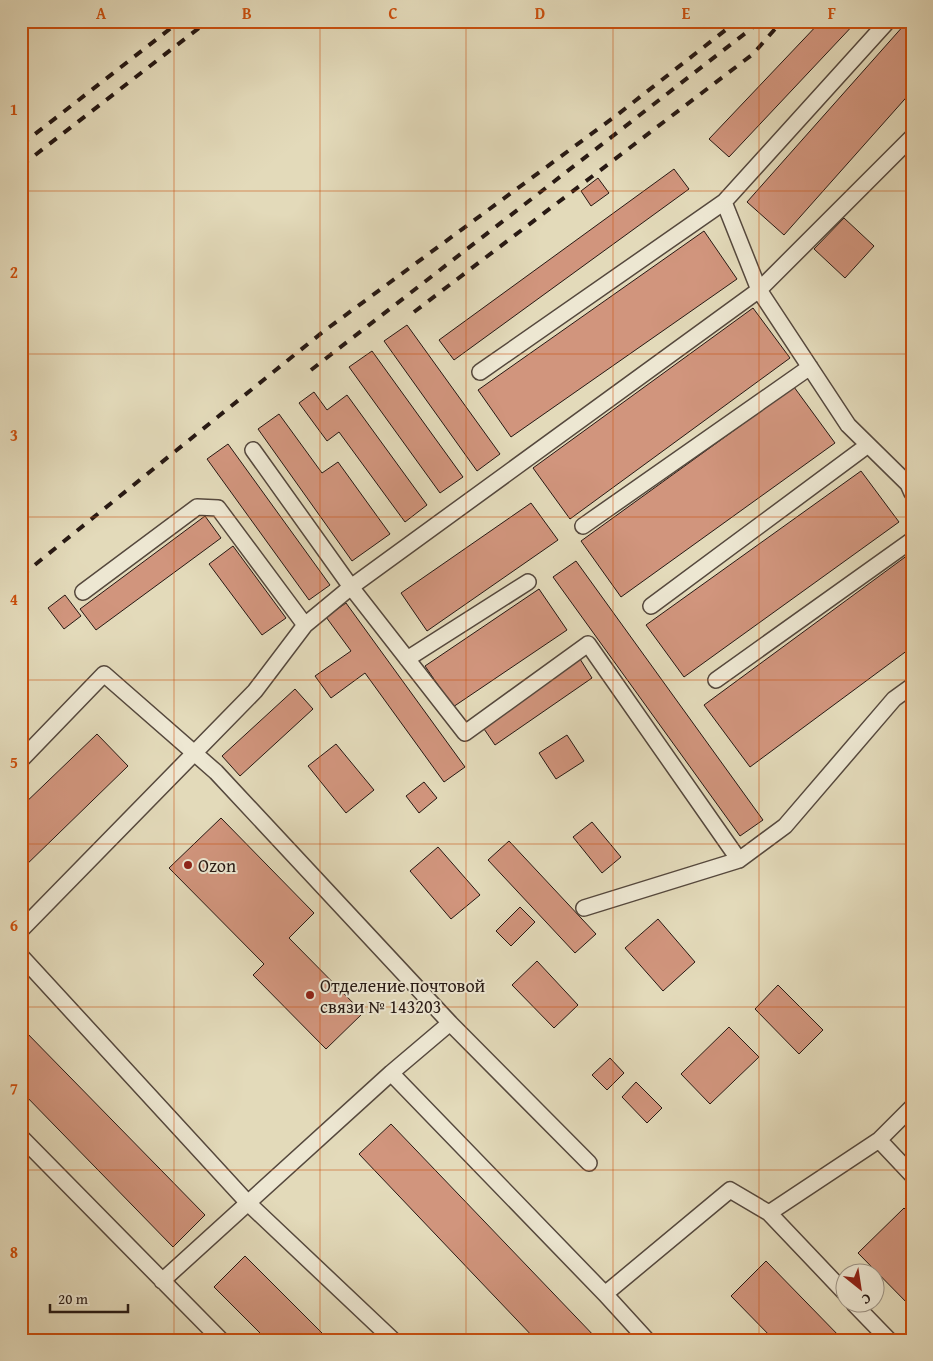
<svg xmlns="http://www.w3.org/2000/svg" width="933" height="1361" font-family="'Gentium Book Plus',serif">
  <style>
    .building { fill: #d1957d; stroke: #261813 }
    .lines { fill: none; stroke-linecap: round; stroke-linejoin: round }
    .lane-casing { stroke: #55483d; stroke-width: 18 }
    .lane { stroke: #ede7d2; stroke-width: 15 }
    .rail { stroke: #261813; stroke-width: 4; stroke-dasharray: 9 9; stroke-linecap: butt }
    .grid { fill: none; stroke: #cb4f0d; stroke-width: 1; stroke-opacity: 0.55 }
    .poi-dot { fill: #8f2418; stroke: #ede7d2; stroke-width: 2 }
    .labels { text-anchor: middle; dominant-baseline: central; stroke-width: 4; stroke-linejoin: round; paint-order: stroke }
    .poi-label { font-size: 18px; fill: #261813; stroke: #ede7d2; text-anchor: start }
    .neatline { fill: none; stroke: #cb4f0d; stroke-width: 2 }
    .grid-label { font-size: 16px; text-anchor: middle; font-weight: bold; fill: #cb4f0d }
  </style>
  <rect width="100%" height="100%" fill="#e3daba"/>
  <filter id="stains"><feTurbulence type="fractalNoise" baseFrequency=".004" numOctaves="4"/><feColorMatrix values="0 0 0 0 .2 0 0 0 0 .09 0 0 0 0 .02 0 0 0 .5 -.17"/></filter>
  <radialGradient id="worn" r=".72"><stop offset=".6" stop-color="#630" stop-opacity="0"/><stop offset="1" stop-color="#630" stop-opacity=".3"/></radialGradient>
  <path class="building" d="M 821,21 L 857,21 L 729,157 L 709,139 Z
    M 905,24 L 912,30 L 912,91 L 784,235 L 747,202 Z
    M 674,169 L 689,189 L 454,360 L 439,340 Z
    M 598,178 L 609,193 L 591,206 L 581,191 Z
    M 844,218 L 874,246 L 845,278 L 814,249 Z
    M 704,231 L 737,279 L 511,437 L 478,390 Z
    M 753,308 L 790,358 L 570,519 L 533,468 Z
    M 407,325 L 500,454 L 477,471 L 384,341 Z
    M 372,351 L 463,477 L 440,493 L 349,367 Z
    M 794,387 L 835,443 L 621,597 L 581,541 Z
    M 314,392 L 327,410 L 347,395 L 427,505 L 405,522 L 339,432 L 327,441 L 299,403 Z
    M 279,414 L 322,473 L 338,462 L 390,534 L 352,561 L 258,429 Z
    M 228,444 L 330,585 L 309,600 L 207,459 Z
    M 861,471 L 899,522 L 684,677 L 646,625 Z
    M 531,503 L 558,540 L 427,631 L 401,593 Z
    M 205,516 L 221,538 L 96,630 L 80,609 Z
    M 233,546 L 286,618 L 262,635 L 209,564 Z
    M 912,552 L 912,647 L 750,767 L 704,705 Z
    M 576,561 L 763,820 L 740,836 L 553,577 Z
    M 539,589 L 567,630 L 453,707 L 425,666 Z
    M 65,595 L 81,616 L 64,629 L 48,608 Z
    M 346,603 L 465,767 L 444,782 L 365,673 L 331,698 L 315,676 L 351,651 L 326,617 Z
    M 580,659 L 592,678 L 495,745 L 482,726 Z
    M 295,689 L 313,709 L 240,776 L 222,756 Z
    M 97,734 L 128,766 L 21,870 L 21,807 Z
    M 567,735 L 584,761 L 556,779 L 539,753 Z
    M 336,744 L 374,790 L 346,813 L 308,766 Z
    M 424,782 L 437,798 L 419,813 L 406,796 Z
    M 221,818 L 314,913 L 289,938 L 363,1013 L 326,1049 L 253,975 L 264,964 L 169,868 Z
    M 592,822 L 621,857 L 602,873 L 573,837 Z
    M 509,841 L 596,934 L 575,953 L 488,860 Z
    M 438,847 L 480,895 L 451,919 L 410,871 Z
    M 520,907 L 535,922 L 511,946 L 496,931 Z
    M 658,919 L 695,962 L 663,991 L 625,948 Z
    M 537,961 L 578,1005 L 554,1028 L 512,985 Z
    M 778,985 L 823,1030 L 799,1054 L 755,1009 Z
    M 21,1027 L 205,1215 L 173,1247 L 21,1091 Z
    M 729,1027 L 759,1057 L 710,1104 L 681,1074 Z
    M 610,1058 L 624,1073 L 607,1090 L 592,1075 Z
    M 636,1082 L 662,1108 L 647,1123 L 622,1097 Z
    M 391,1124 L 598,1340 L 536,1340 L 359,1154 Z
    M 904,1208 L 912,1216 L 912,1308 L 858,1253 Z
    M 245,1256 L 329,1340 L 267,1340 L 214,1287 Z
    M 766,1261 L 843,1340 L 774,1340 L 731,1296 Z"/>
  <g class="lines">
    <g class="lane-casing">
      <path id="lane" d="M 724,202 L 888,21
        M 480,372 L 724,202 L 759,290 L 848,425 L 908,484 L 912,493
        M 583,526 L 810,367
        M 83,592 L 197,507 L 218,508 L 305,625
        M 651,606 L 868,445
        M 407,659 L 528,582
        M 716,680 L 912,540
        M 21,760 L 104,674 L 216,772 L 450,1023 L 391,1073 L 605,1294 L 730,1190 L 769,1213 L 879,1140 L 912,1107
        M 739,860 L 588,644 L 465,733 L 351,587 L 759,290 L 912,137
        M 584,908 L 739,860 L 785,826 L 894,699 L 912,686
        M 21,930 L 255,691 L 305,625 L 351,587 L 253,450
        M 21,956 L 248,1203 L 393,1340
        M 450,1023 L 589,1163
        M 21,1137 L 221,1340
        M 879,1140 L 912,1175
        M 769,1213 L 846,1294
        M 162,1281 L 391,1073
        M 605,1294 L 647,1340
        M 854,1304 L 889,1340"/>
    </g>
    <use href="#lane" class="lane"/>
    <path class="rail" d="M 21,145 L 180,21
      M 21,166 L 208,21
      M 414,312 L 753,54 L 782,21
      M 311,370 L 761,21
      M 21,576 L 324,331 L 617,115 L 737,21"/>
  </g>
  <path class="grid" d="M 174,21 L 174,1340M 320,21 L 320,1340M 466,21 L 466,1340M 613,21 L 613,1340M 759,21 L 759,1340M 21,191 L 912,191M 21,354 L 912,354M 21,517 L 912,517M 21,680 L 912,680M 21,844 L 912,844M 21,1007 L 912,1007M 21,1170 L 912,1170"/>
  <g class="poi-dot">
    <circle cx="188" cy="865" r="5"/>
    <circle cx="310" cy="995" r="5"/>
  </g>
  <g class="labels">
    <g class="poi-label">
      <text x="198" y="865">Ozon</text>
      <text x="320" y="985">Отделение почтовой<tspan x="320" dy="21">связи № 143203</tspan></text>
    </g>
  </g>
  <rect width="933" height="1361" fill="none" stroke="#e3daba" stroke-width="55"/>
  <g transform="translate(860 1288) rotate(150)"><circle r="24" fill="#ede7d2" stroke="#9d9486"/>
  <path d="M0-4L9 19L0 12L-9 19Z" fill="#8f2418"/>
  <text y="-8" font-size="14" font-weight="bold" text-anchor="middle" fill="#261813">С</text>
  </g>
  <path d="M50 1304v8h78v-8" fill="none" stroke="#261813" stroke-width="2.5"/>
  <text x="58" y="1304" font-size="15" fill="#261813" stroke="#ede7d2" stroke-width="4" paint-order="stroke">20 m</text>
  <rect x="28" y="28" width="878" height="1306" class="neatline"/>
  <g class="grid-label">
    <text x="101" y="19">A</text>
    <text x="247" y="19">B</text>
    <text x="393" y="19">C</text>
    <text x="540" y="19">D</text>
    <text x="686" y="19">E</text>
    <text x="832" y="19">F</text>
    <text x="14" y="115">1</text>
    <text x="14" y="278">2</text>
    <text x="14" y="441">3</text>
    <text x="14" y="605">4</text>
    <text x="14" y="768">5</text>
    <text x="14" y="931">6</text>
    <text x="14" y="1094">7</text>
    <text x="14" y="1258">8</text>
  </g>
  <rect width="100%" height="100%" filter="url(#stains)"/>
  <rect width="100%" height="100%" fill="url(#worn)"/>
</svg>
